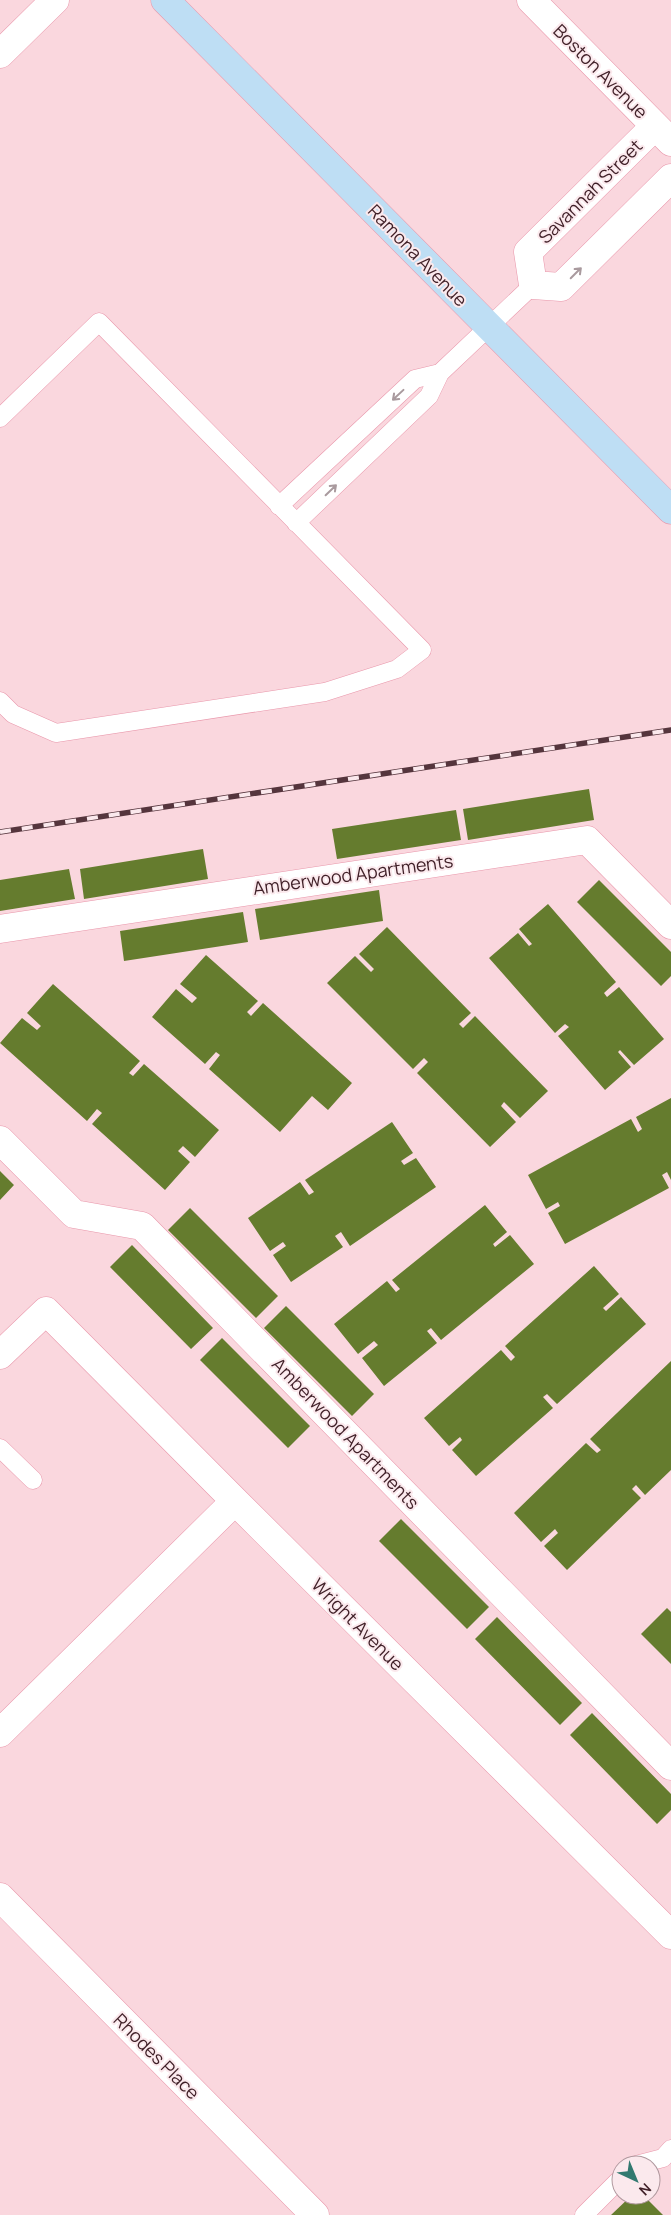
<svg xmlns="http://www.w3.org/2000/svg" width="671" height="2215" font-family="Manrope,sans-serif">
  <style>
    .building { fill: #657c2e }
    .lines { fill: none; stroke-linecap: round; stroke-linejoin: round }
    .service-casing { stroke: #e997ab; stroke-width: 19 }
    .minor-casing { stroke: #e997ab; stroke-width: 29 }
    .secondary-casing { stroke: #e997ab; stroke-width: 29 }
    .service { stroke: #fff; stroke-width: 18 }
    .minor { stroke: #fff; stroke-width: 28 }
    .secondary { stroke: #bedef4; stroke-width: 28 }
    .rail-casing { stroke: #55353d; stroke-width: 5.5 }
    .rail { stroke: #fbe9ed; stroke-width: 4; stroke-dasharray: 11; stroke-linecap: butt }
    .oneway { stroke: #a99a9e }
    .labels { text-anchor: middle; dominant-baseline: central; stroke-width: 4; stroke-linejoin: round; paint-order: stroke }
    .street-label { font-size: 18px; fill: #3f1f27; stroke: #fbe9ed }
  </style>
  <rect width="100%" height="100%" fill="#fad7de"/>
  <path class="building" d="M 589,789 L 594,820 L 468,840 L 463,809 Z
    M 456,810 L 461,840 L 337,859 L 332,829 Z
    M 203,849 L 208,879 L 84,899 L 80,869 Z
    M 69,869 L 75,899 L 0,911 L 0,880 Z
    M 599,880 L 671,952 L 671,976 L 661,986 L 577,902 Z
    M 379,890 L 383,921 L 260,940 L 255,909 Z
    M 548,904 L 616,982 L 604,993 L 607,997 L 619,987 L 664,1039 L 634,1065 L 620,1050 L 618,1052 L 631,1067 L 605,1090 L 558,1036 L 569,1027 L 565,1024 L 555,1033 L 489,958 L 518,933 L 529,946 L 532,944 L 519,929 Z
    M 243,912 L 248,942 L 124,961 L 120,931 Z
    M 387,927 L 471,1013 L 459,1024 L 463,1028 L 475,1016 L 548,1091 L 520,1118 L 504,1102 L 501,1106 L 516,1122 L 490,1147 L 417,1073 L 428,1062 L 424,1058 L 413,1069 L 327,983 L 355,956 L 371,972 L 374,969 L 359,954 Z
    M 206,955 L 258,1001 L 247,1012 L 251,1016 L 263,1003 L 352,1083 L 328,1110 L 312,1096 L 280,1132 L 209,1069 L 220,1055 L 216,1052 L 205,1064 L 152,1017 L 176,989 L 192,1003 L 197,998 L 180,984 Z
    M 53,984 L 140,1061 L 129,1073 L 133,1076 L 144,1064 L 219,1130 L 195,1157 L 183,1146 L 178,1151 L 190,1162 L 165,1190 L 92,1124 L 102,1113 L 97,1109 L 87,1121 L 0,1043 L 22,1018 L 37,1030 L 41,1026 L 27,1013 Z
    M 671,1098 L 671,1180 L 667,1172 L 662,1175 L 669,1188 L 565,1244 L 548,1213 L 560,1206 L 558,1202 L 546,1209 L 528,1175 L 631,1119 L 638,1132 L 642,1129 L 636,1117 Z
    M 392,1122 L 413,1153 L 401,1161 L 404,1165 L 416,1158 L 436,1187 L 350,1246 L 341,1232 L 335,1236 L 343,1247 L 291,1282 L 273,1255 L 286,1246 L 283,1242 L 270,1251 L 248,1218 L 300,1182 L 309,1195 L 314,1192 L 305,1180 Z
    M 0,1171 L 14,1185 L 0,1200 Z
    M 485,1205 L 507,1232 L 493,1244 L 495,1247 L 510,1235 L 534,1264 L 441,1340 L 431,1328 L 427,1331 L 437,1343 L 384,1386 L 362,1358 L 378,1345 L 374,1341 L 358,1354 L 334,1324 L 387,1281 L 396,1292 L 400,1289 L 392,1280 Z
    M 190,1208 L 278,1296 L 256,1318 L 168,1230 Z
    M 132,1245 L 213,1328 L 191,1349 L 110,1267 Z
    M 594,1266 L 619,1294 L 603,1308 L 606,1311 L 621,1297 L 646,1324 L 557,1404 L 547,1394 L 543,1397 L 553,1408 L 476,1476 L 452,1450 L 462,1440 L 460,1437 L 449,1446 L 424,1418 L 501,1350 L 511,1361 L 515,1357 L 505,1346 Z
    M 286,1306 L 374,1394 L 352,1416 L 264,1328 Z
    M 222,1338 L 310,1426 L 288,1448 L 200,1360 Z
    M 671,1361 L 671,1470 L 645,1495 L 636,1485 L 632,1489 L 641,1498 L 567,1570 L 544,1546 L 558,1533 L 555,1529 L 541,1542 L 514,1513 L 586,1443 L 597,1453 L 601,1450 L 590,1439 Z
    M 401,1519 L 489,1607 L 467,1629 L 379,1541 Z
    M 667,1608 L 671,1612 L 671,1664 L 641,1634 Z
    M 497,1617 L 582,1703 L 560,1725 L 475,1639 Z
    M 592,1713 L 671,1794 L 671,1810 L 657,1824 L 570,1735 Z
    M 632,2195 L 643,2195 L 663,2215 L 611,2215 Z"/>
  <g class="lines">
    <g class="service-casing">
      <path id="service" d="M 0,418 L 99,322 L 422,650 L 397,669 L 325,692 L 56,733 L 13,714 L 0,701
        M 279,506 L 415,379 L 440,373
        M 296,523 L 429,396 L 440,373 L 533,285
        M 0,1448 L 33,1480
        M 636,2165 L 663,2158 L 671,2149
        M 584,2215 L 621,2178"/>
    </g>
    <g class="minor-casing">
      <path id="minor" d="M 531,0 L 671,142
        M 0,54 L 55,0
        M 655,126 L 528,252 L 533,285 L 561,287 L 671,178
        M 0,929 L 587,840 L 671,925
        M 0,1140 L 74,1214 L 142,1226 L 671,1766
        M 0,1355 L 46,1311 L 235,1501 L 671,1935
        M 0,1733 L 235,1501
        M 0,1897 L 315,2215"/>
    </g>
    <g class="secondary-casing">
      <path id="secondary" d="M 165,0 L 671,510"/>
    </g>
    <use href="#service" class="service"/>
    <use href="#minor" class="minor"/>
    <use href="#secondary" class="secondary"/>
    <g class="rail-casing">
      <path id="rail" d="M 0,832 L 671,730"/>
    </g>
    <use href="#rail" class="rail"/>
  </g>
  <defs><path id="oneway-shaft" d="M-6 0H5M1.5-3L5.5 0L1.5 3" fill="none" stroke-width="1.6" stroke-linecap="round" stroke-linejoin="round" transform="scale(1.25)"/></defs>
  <g class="oneway">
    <use href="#oneway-shaft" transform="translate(576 273) rotate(-45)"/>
    <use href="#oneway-shaft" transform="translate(398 395) rotate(137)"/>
    <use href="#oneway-shaft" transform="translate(331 490) rotate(-44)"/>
  </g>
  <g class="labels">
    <g class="street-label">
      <text transform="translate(601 71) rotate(45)">Boston Avenue</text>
      <text transform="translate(590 191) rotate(-45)">Savannah Street</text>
      <text transform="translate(418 255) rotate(46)">Ramona Avenue</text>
      <text transform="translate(353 874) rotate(-8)">Amberwood Apartments</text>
      <text transform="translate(346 1433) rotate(46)">Amberwood Apartments</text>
      <text transform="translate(358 1624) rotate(45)">Wright Avenue</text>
      <text transform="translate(157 2056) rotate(45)">Rhodes Place</text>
    </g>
  </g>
  <g transform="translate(636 2180) rotate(136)"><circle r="24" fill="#fbe9ed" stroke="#b0989e"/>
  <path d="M0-4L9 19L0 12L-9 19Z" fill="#327970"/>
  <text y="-8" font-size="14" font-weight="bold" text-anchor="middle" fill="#3f1f27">N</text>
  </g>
</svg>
